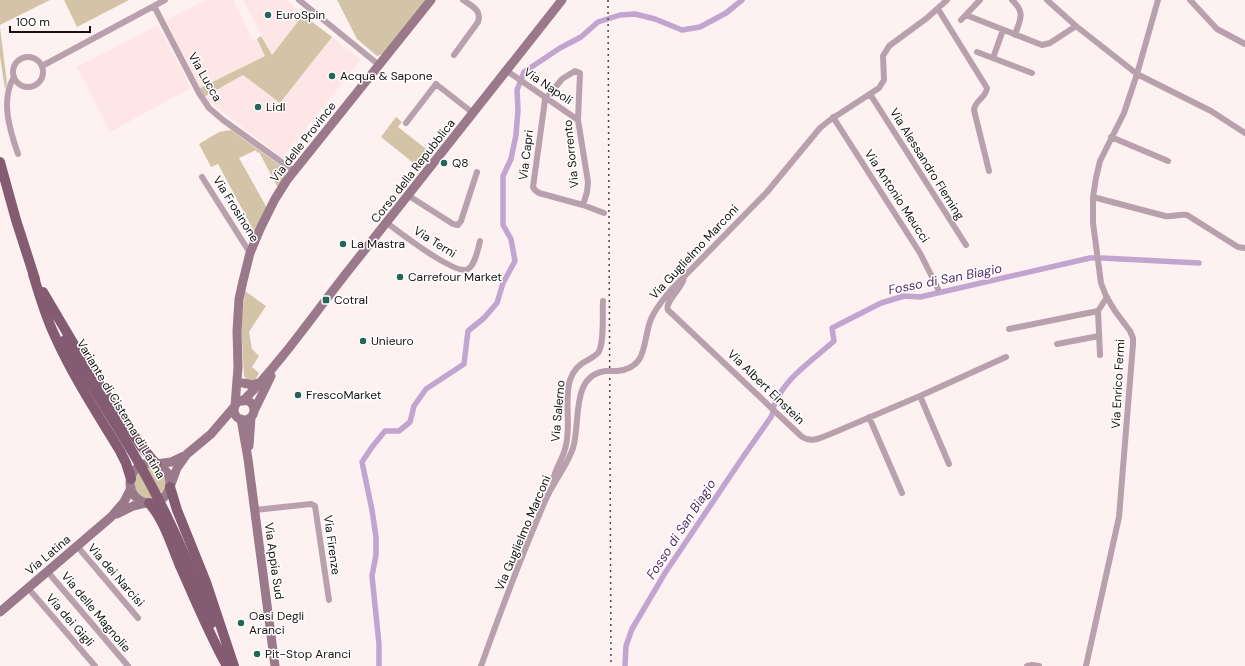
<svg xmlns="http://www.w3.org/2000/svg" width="1245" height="666" font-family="'DM Sans',sans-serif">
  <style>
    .built { fill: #fee6e6 }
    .green { fill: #d4c4a7 }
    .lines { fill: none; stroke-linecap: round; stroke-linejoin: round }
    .canal { stroke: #c1a4d0; stroke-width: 5.5 }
    .street { stroke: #b8a1ad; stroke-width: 6 }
    .secondary { stroke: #9a798a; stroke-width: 9 }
    .primary { stroke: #845c72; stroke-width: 10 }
    .rail { stroke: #4c4545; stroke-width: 1.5; stroke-dasharray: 2 4; stroke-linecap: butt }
    .street-bridge { stroke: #b8a1ad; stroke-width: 6 }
    .primary-bridge { stroke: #845c72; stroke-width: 10 }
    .poi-dot { fill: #216657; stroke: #fff; stroke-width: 1.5 }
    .labels { text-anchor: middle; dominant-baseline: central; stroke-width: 3; stroke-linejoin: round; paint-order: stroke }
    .poi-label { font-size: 12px; fill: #171212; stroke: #fff; text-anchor: start }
    .street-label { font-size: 12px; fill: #171212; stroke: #fff }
    .water-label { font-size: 13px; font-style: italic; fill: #532e65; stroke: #fff }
  </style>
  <rect width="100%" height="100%" fill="#fef1f1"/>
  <path class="built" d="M 206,0 L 233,0 L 253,40 L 257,39 L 265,56 L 200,88 L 166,20 Z
    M 243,0 L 287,0 L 303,15 L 272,56 Z
    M 158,25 L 191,88 L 110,132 L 77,67 Z
    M 332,37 L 361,60 L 282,158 L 204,97 L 243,75 L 280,103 Z"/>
  <path class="green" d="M 0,0 L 50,0 L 0,25 Z
    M 64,0 L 129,0 L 77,27 Z
    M 337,0 L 427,0 L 383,54 L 377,56 L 357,39 Z
    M 303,15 L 332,37 L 280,103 L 243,75 L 204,97 L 200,88 L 265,56 L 257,39 L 261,36 L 272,55 Z
    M 0,27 L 7,83 L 5,89 L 0,57 Z
    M 396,117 L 402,122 L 398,127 L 430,152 L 433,150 L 435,151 L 421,169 L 381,137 Z
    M 231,130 L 285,169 L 286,172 L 278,188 L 259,152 L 257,153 L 256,150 L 239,158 L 267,208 L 255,233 L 218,164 L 211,167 L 199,144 L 219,132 Z
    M 245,291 L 266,306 L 249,332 L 252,349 L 259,356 L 252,367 L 259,373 L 254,382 L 249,382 L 244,376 L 241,325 Z
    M134 483a16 16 0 1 1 32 0a16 16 0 1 1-32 0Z"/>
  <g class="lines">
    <path class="canal" d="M 1102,258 L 1199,263
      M 774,406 C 783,379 813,360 834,341 L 832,328 L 881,303 L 904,296 L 920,297 L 1090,258 L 1097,258
      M 379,666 L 379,644 L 372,576 L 376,555 L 376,537 L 372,510 L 362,462 L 372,447 L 385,431 L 399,431 L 410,422 L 414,406 L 426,389 L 464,364 L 468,331 L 484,318 L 497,303 L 503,283 L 515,261 L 511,239 L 503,225 L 503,176 L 511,159 L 516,135 L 518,110 L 517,90 L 524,72 L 560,48 L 581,37 L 598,22 L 620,15 L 635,14 L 655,19 L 682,30 L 700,27 L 726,13 L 742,0
      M 625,666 L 626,646 L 632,629 L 665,573 L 743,457 L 771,417 L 773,412"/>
    <path class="street" d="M 299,0 L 379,65
      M 1012,0 C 1026,13 1020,19 1015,35
      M 1047,0 L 1076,26 L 1137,74 L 1211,111 L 1245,133
      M 1190,0 L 1217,29 L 1245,44
      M 154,6 L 199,93 L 209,108 L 223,120 L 294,171
      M 938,9 L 987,88 C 986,98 975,100 974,110 L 989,171
      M 966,15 L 1042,45 L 1050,43 L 1076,26
      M 961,20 L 980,0
      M 977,52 L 1032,73
      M 454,55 L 478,22 C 482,10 472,6 463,0
      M13 72a15 15 0 1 1 30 0a15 15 0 1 1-30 0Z
      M 993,58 L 1003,30
      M 42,66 L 165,0
      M 507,71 L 578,120
      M 14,77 C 0,100 10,131 18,154
      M 870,94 L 966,245
      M 833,117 L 920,253 L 938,289
      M 406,123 L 436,84 L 473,113
      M 1111,137 L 1168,161
      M 202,177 L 250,253
      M 409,196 L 453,224 L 458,225 L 461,221 L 477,172
      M 1093,197 L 1165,216 C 1172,217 1179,214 1187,215 L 1238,247 L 1245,248
      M 583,205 L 587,192 L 588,182 L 578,120 L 580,73 L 575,71 L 562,79 L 545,100 L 533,187 L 535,190 L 539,193 L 583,205 L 604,213
      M 387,223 C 399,232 456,276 468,269 C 475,265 478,249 480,241
      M 684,278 C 682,289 664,302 668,310 L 801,436 C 810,443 818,439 828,435 L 920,396 L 1006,357
      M 1098,311 L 1100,355
      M 1009,329 L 1098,311 L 1107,297
      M 1057,344 L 1099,336
      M 617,371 C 649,368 642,341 651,319 C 655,309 663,300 670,291 L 767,192 L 820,128 L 830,120 L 879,88 L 884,80 L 883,56 L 889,46 L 927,18 L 947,0
      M 920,396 L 949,464
      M 869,417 L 902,493
      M 553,482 C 554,469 564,458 566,445 C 571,425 564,398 570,380 C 573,371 579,364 588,360 C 591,358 595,356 598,353 C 605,343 602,313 603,301
      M 255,510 L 311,504 L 315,506 L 329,600
      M 77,546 L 138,618
      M 47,571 L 128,666
      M 28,588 L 95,666
      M 481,666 C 501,610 522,554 546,499 C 554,481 567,466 573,448 C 581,423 570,375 606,371
      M 1027,666 L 1032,665 L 1039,666
      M 1086,666 L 1119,517 L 1133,344 L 1133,338 L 1130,331 L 1115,311 L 1106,296 L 1101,283 L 1093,223 L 1093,197 L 1096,178 L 1100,161 L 1124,113 L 1137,74 L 1158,0"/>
    <path class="secondary" d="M 243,383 L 253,385 L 261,382
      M234 410a10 10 0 1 1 20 0a10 10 0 1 1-20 0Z
      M 243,401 C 284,359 316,311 352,266 C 422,178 492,89 562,0
      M 254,411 L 271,376
      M 241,419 L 248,459 L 275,666
      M 249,446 L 251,417
      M130 483a20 20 0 1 1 40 0a20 20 0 1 1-40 0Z
      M 156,464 L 171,462 L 186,455
      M 170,487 L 177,468 L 187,454 L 211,434 L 235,406 L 238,367 L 237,331 L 239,299 L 243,281 L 250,253 L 261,227 L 275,199 L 287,180 L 431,0
      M 117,514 L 133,506 L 146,503
      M 0,612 L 111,517 L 124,502 L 131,488"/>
    <path class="primary" d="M 0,162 L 16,220 L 35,279
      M 33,274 C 39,294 45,315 54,334 C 72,375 97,413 120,451 L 126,463 L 131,479
      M 43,292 L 82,358 L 141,446 L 156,464
      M 170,487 L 177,510 L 206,582 L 234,666
      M 149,503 C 164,520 171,544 180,566 C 195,599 209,634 227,666"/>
    <path class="rail" d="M 608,0 L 611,666"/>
    <path class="street-bridge" d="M 606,371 L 617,371"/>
    <path class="primary-bridge" d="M 65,340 C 88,383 116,423 140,465 C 169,516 192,569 212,623"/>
  </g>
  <g class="poi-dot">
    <circle cx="268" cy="15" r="4"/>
    <circle cx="332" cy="76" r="4"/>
    <circle cx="258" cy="107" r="4"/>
    <circle cx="444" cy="163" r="4"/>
    <circle cx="343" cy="244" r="4"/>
    <circle cx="400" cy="277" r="4"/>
    <rect x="322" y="296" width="8" height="8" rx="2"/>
    <circle cx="363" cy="341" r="4"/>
    <circle cx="298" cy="395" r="4"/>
    <circle cx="241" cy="623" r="4"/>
    <circle cx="257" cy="654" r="4"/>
  </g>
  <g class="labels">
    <g class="poi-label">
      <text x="276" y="15">EuroSpin</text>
      <text x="340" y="76">Acqua &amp; Sapone</text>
      <text x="266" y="107">Lidl</text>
      <text x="452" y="163">Q8</text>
      <text x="351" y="244">La Mastra</text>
      <text x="408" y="277">Carrefour Market</text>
      <text x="334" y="300">Cotral</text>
      <text x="371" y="341">Unieuro</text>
      <text x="306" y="395">FrescoMarket</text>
      <text x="249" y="616">Oasi Degli<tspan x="249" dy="14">Aranci</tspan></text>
      <text x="265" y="654">Pit-Stop Aranci</text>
    </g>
    <g class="street-label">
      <text transform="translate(205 77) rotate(60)">Via Lucca</text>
      <text transform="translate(548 86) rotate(34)">Via Napoli</text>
      <text transform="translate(303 142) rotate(-52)">Via delle Province</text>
      <text transform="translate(571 154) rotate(-96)">Via Sorrento</text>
      <text transform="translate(526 155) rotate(-83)">Via Capri</text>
      <text transform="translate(927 164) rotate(58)">Via Alessandro Fleming</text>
      <text transform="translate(413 171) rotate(-52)">Corso della Repubblica</text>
      <text transform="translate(897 196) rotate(57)">Via Antonio Meucci</text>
      <text transform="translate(236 209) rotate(58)">Via Frosinone</text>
      <text transform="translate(435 242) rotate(32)">Via Terni</text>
      <text transform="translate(694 252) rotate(-47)">Via Guglielmo Marconi</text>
      <text transform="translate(1118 384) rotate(-87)">Via Enrico Fermi</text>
      <text transform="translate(766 387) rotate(44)">Via Albert Einstein</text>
      <text transform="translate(121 409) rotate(59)">Variante di Cisterna di Latina</text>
      <text transform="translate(558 411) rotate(-85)">Via Salerno</text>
      <text transform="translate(523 533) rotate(-67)">Via Guglielmo Marconi</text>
      <text transform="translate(332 545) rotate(82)">Via Firenze</text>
      <text transform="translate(48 555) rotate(-40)">Via Latina</text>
      <text transform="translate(274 561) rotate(82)">Via Appia Sud</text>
      <text transform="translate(116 575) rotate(49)">Via dei Narcisi</text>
      <text transform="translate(96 612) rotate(50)">Via delle Magnolie</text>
      <text transform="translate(70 620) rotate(49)">Via dei Gigli</text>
    </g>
    <g class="water-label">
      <text transform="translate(945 279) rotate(-11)">Fosso di San Biagio</text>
      <text transform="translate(681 529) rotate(-57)">Fosso di San Biagio</text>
    </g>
  </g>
  <path d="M10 26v6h80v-6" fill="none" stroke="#171212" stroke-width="2"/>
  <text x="16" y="26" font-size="12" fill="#171212" stroke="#ffffff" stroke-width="3" paint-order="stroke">100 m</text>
</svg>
